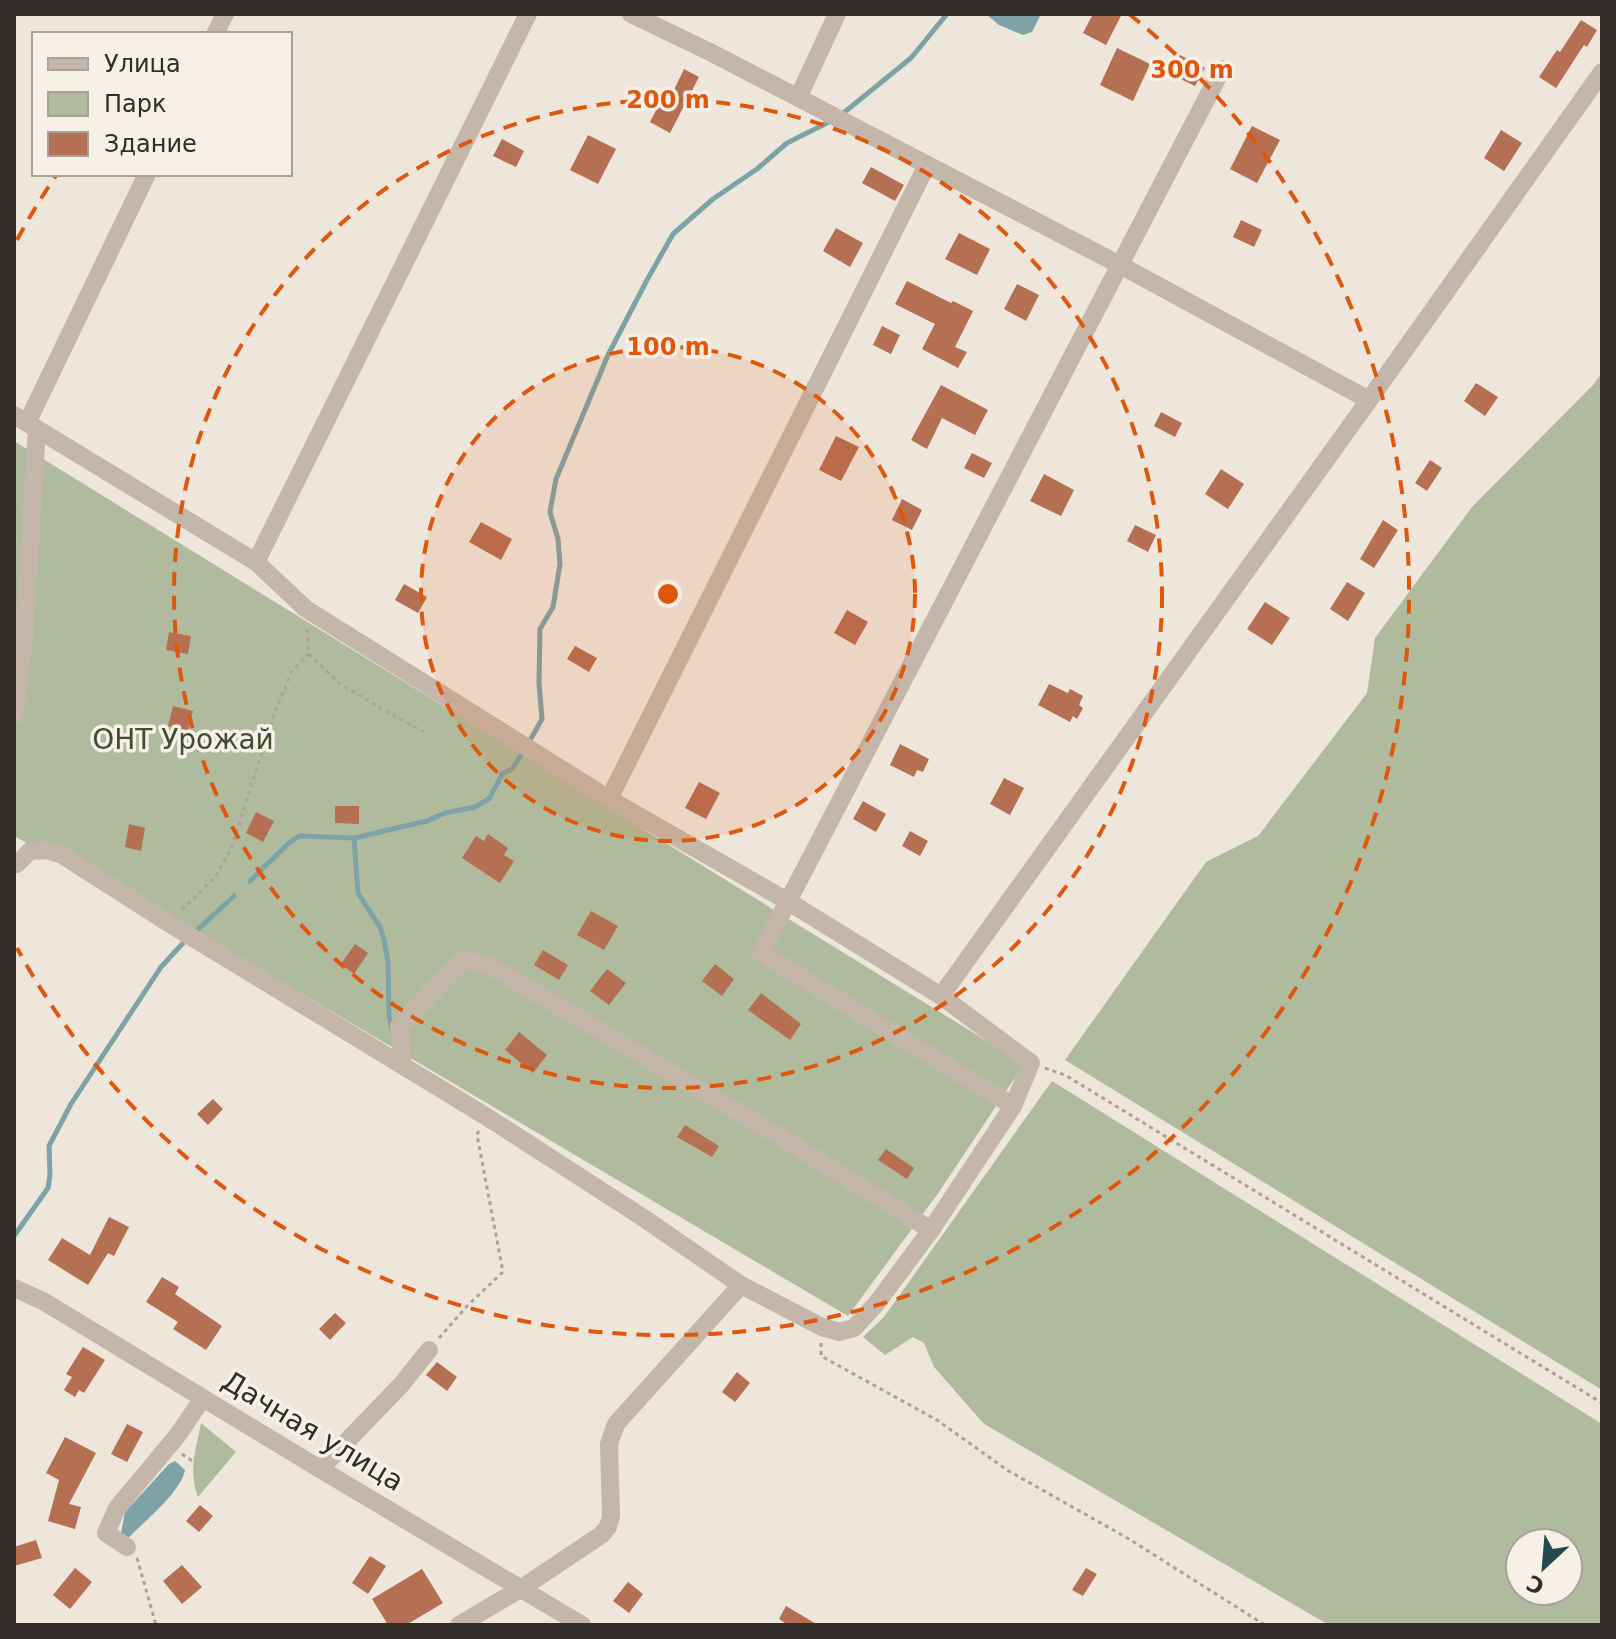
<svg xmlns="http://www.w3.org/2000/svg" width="1616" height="1639" font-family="'DejaVu Sans',sans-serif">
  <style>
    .green { fill: #b0bb9e; fill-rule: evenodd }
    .water { fill: #7ea3a7 }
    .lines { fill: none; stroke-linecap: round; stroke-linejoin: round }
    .stream { stroke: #7ea3a7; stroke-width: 5 }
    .building { fill: #b56f52 }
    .path { stroke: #b0a194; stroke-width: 3; stroke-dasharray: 4 4; stroke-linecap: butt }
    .minor { stroke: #c4b7a9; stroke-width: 18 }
    .ring { fill: none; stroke: #df570d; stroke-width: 4; stroke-dasharray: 14 10 }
    .labels { text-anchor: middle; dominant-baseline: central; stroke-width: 7; stroke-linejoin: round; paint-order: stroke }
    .park-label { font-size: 28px; fill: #414d2f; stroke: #f6f0e7 }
    .street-label { font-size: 28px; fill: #322c28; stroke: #f6f0e7 }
    .centre { fill: #df570d; stroke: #f6f0e7; stroke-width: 4 }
    .ring-label { font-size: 24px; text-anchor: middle; font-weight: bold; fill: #df570d; stroke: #f6f0e7; stroke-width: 7; stroke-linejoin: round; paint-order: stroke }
  </style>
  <rect width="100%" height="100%" fill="#eee6db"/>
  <path class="green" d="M 1602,372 L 1602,1390 L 1065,1060 L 1206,862 L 1258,836 L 1367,693 L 1375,638 L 1472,507 L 1594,384 Z
    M 14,441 L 1024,1064 L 939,1192 L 848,1316 L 263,971 L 14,836 Z
    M 1052,1081 L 1602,1424 L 1602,1625 L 1329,1625 L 984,1424 L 934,1367 L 924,1343 L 913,1337 L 885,1355 L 863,1337 L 884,1317 ZM 1520,1543 L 1568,1543 L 1568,1591 L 1520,1591 Z
    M 201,1423 L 236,1452 L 198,1497 C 188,1469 196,1451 201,1423 Z"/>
  <path class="water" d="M 986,14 L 1041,14 L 1032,32 L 1023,35 L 999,25 Z
    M 175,1461 L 185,1470 C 181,1492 144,1522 128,1538 L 121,1533 L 125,1512 L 169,1464 Z"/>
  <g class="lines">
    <path class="stream" d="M 841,115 L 911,58 L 947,14
      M 529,742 L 542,719 L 539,683 L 540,629 L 553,607 L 560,564 L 558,539 L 550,512 L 556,479 L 608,355 L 647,280 L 673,234 L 713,199 L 757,169 L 787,143 L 833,120
      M 354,838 L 358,893 L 380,927 L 384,939 L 388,962 L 389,1016 L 392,1029
      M 250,881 L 289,843 L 299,836 L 354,838 L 427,821 L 445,813 L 475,807 L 489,799 L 502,774 L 512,769 L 525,749
      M 195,932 L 234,896
      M 14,1236 L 48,1188 L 50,1175 L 49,1146 L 71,1104 L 161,967 L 184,942"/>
  </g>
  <path class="building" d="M 1093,14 L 1122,14 L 1106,45 L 1083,33 Z
    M 1581,20 L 1597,30 L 1587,47 L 1584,45 L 1556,88 L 1539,77 L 1557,50 L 1560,52 Z
    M 1117,48 L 1150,64 L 1133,101 L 1100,85 Z
    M 1180,55 L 1205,68 L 1195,86 L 1170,74 Z
    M 684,69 L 699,77 L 670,133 L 650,122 L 666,91 L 672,94 Z
    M 1252,126 L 1280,140 L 1257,183 L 1230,169 Z
    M 1501,130 L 1522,143 L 1504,171 L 1484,158 Z
    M 588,135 L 616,149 L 598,184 L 570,170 Z
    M 502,139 L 524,151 L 516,167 L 493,156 Z
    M 871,167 L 904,185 L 895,201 L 862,183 Z
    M 1241,220 L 1262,230 L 1254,247 L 1233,237 Z
    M 836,228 L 863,243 L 850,267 L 823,251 Z
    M 959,233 L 990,249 L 977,275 L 945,259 Z
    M 907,281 L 951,303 L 953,301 L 973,311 L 955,347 L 967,352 L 958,368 L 922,349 L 935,324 L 895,304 Z
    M 1017,284 L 1039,295 L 1026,321 L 1004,309 Z
    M 882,326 L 900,335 L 891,354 L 873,345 Z
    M 1476,383 L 1498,397 L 1485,416 L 1464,401 Z
    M 941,385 L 988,410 L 975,435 L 942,418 L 927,449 L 911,440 Z
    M 1161,412 L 1182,423 L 1175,437 L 1154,426 Z
    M 836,436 L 859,447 L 841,481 L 819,470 Z
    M 972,453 L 992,463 L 984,478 L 964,468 Z
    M 1430,460 L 1442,468 L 1427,491 L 1415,483 Z
    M 1221,469 L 1244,484 L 1228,509 L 1205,494 Z
    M 1044,474 L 1074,490 L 1061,516 L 1030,501 Z
    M 902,499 L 922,510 L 912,530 L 892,520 Z
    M 1383,520 L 1398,530 L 1374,568 L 1360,559 Z
    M 481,522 L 512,539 L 501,560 L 469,542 Z
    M 1135,525 L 1156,535 L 1148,552 L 1127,541 Z
    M 1347,582 L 1365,593 L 1348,621 L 1330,609 Z
    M 404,584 L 427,597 L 418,613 L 395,600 Z
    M 1265,602 L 1290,618 L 1272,645 L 1247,629 Z
    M 847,610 L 868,622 L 855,645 L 834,633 Z
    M 169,632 L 191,636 L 188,654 L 166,650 Z
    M 575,646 L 597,658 L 589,672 L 567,659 Z
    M 1049,684 L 1068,693 L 1070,689 L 1083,696 L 1079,705 L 1083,708 L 1077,719 L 1073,716 L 1070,722 L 1038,705 Z
    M 173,706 L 193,711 L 188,731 L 168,726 Z
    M 900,744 L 929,759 L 923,772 L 917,770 L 914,777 L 890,765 Z
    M 1004,778 L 1024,788 L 1010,815 L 990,804 Z
    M 699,782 L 720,793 L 706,819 L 685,808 Z
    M 863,801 L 886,814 L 876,832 L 853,819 Z
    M 335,806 L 359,806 L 359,824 L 335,823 Z
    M 256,812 L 274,821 L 263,842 L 246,833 Z
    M 129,824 L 145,828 L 141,851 L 125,847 Z
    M 910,831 L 928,841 L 920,856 L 902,846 Z
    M 488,834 L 508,848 L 504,855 L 514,861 L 500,883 L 462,858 L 476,836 L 484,841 Z
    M 591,911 L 618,926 L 604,950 L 577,935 Z
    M 355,944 L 368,953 L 354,974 L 341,964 Z
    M 543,950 L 568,965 L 559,980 L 534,965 Z
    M 715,964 L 734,979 L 722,996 L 702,981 Z
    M 607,969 L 626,983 L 609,1005 L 590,991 Z
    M 761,993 L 801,1024 L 790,1040 L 748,1010 Z
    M 519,1032 L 547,1055 L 533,1073 L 505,1050 Z
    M 213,1099 L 223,1109 L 208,1125 L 197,1114 Z
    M 685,1125 L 719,1146 L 712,1157 L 677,1137 Z
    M 886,1149 L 914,1168 L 907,1179 L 878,1160 Z
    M 109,1217 L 129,1227 L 114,1256 L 108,1253 L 88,1285 L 48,1260 L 62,1238 L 90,1255 Z
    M 162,1277 L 179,1287 L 175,1294 L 222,1326 L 206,1350 L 173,1329 L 178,1322 L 146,1302 Z
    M 335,1313 L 346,1323 L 330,1340 L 319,1329 Z
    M 83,1347 L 105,1360 L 84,1393 L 79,1390 L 75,1397 L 64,1390 L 72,1377 L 66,1374 Z
    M 437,1362 L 457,1377 L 447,1391 L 426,1375 Z
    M 737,1372 L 750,1383 L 735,1402 L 722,1392 Z
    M 127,1424 L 143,1432 L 127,1462 L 111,1454 Z
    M 65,1437 L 96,1453 L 69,1504 L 81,1507 L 75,1529 L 48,1521 L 59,1480 L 46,1473 Z
    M 200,1505 L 213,1516 L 199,1532 L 186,1521 Z
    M 36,1540 L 42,1558 L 14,1566 L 14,1547 Z
    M 370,1556 L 386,1566 L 368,1594 L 352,1583 Z
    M 182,1565 L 202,1587 L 182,1604 L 163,1581 Z
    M 75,1568 L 92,1582 L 70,1609 L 53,1595 Z
    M 1086,1568 L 1097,1574 L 1083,1596 L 1072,1590 Z
    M 422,1569 L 443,1603 L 406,1625 L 388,1625 L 372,1599 Z
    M 628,1582 L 643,1594 L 629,1613 L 613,1601 Z
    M 786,1606 L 818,1625 L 788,1625 L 779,1619 Z"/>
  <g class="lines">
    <path class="path" d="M 309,654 L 339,683 L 389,713 L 426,733
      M 182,910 L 216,876 L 231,849 L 276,709 L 292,671 L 309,654 L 307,629
      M 1045,1068 L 1065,1075 L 1602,1403
      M 439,1338 L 467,1306 L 503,1272 L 477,1135 L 479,1130
      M 821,1343 L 821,1356 L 937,1420 L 1007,1470 L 1129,1539 L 1265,1625
      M 182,1454 L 194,1462
      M 137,1558 L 156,1625"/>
    <path class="minor" d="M 631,14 L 712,53 L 1120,265 L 1369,400
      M 215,34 L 225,14
      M 798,98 L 837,14
      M 14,415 L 256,562 L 306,609 L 609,799 L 789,902 L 941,996 L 1031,1063 L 1013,1106 L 931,1230 L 876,1304 L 854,1328 L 839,1332 L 822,1327 L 741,1285 L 639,1215 L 487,1117 L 167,922 L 62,855 L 46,850 L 30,851 L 17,864 L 14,862
      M 27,423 L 147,174
      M 256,562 L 528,14
      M 14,715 L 24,637 L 37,429
      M 609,799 L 927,165
      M 941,996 L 1369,400 L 1602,72
      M 403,1065 L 399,1026 L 462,961 L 485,963 L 782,1138 L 931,1230
      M 1013,1106 L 761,953 L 1222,69
      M 14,1288 L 43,1301 L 320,1469 L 582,1625
      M 320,1469 L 401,1385 L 429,1350
      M 127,1547 L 106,1533 L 117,1508 L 177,1436 L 203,1398
      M 459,1625 L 522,1588 L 601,1535 L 608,1527 L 611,1516 L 609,1444 L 616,1424 L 741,1285"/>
  </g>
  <circle cx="668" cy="594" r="247" fill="#df570d" fill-opacity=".12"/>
  <g class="ring">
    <circle cx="668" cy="594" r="247"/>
    <circle cx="668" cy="594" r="494"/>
    <path d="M17 240A741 741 0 0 1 57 174M1129 14A741 741 0 1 1 17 948"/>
  </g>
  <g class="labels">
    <g class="park-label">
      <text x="183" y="739">ОНТ Урожай</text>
    </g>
    <g class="street-label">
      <text transform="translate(313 1431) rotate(31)">Дачная улица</text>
    </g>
  </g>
  <circle cx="668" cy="594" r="12" class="centre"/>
  <g class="ring-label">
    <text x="1192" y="78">300 m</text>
    <text x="668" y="108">200 m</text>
    <text x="668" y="355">100 m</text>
  </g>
  <rect width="1616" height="1639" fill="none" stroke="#322c28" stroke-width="32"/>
  <rect x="32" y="32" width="260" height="144" fill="#f6f0e7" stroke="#a8a29b" stroke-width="2"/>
  <rect x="48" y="58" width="40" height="12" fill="#c4b7a9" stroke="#a8a29b" stroke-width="2"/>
  <text x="104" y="72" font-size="24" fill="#322c28">Улица</text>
  <rect x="48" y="92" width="40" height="24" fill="#b0bb9e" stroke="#a8a29b" stroke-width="2"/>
  <text x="104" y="112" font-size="24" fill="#322c28">Парк</text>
  <rect x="48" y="132" width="40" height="24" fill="#b56f52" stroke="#a8a29b" stroke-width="2"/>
  <text x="104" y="152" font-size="24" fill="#322c28">Здание</text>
  <g transform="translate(1544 1567) rotate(206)"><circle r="38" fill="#f6f0e7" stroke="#a8a29b" stroke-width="2"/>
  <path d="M0-6L14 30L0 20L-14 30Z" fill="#23494e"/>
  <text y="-12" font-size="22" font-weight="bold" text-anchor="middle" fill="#322c28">С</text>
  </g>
</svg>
